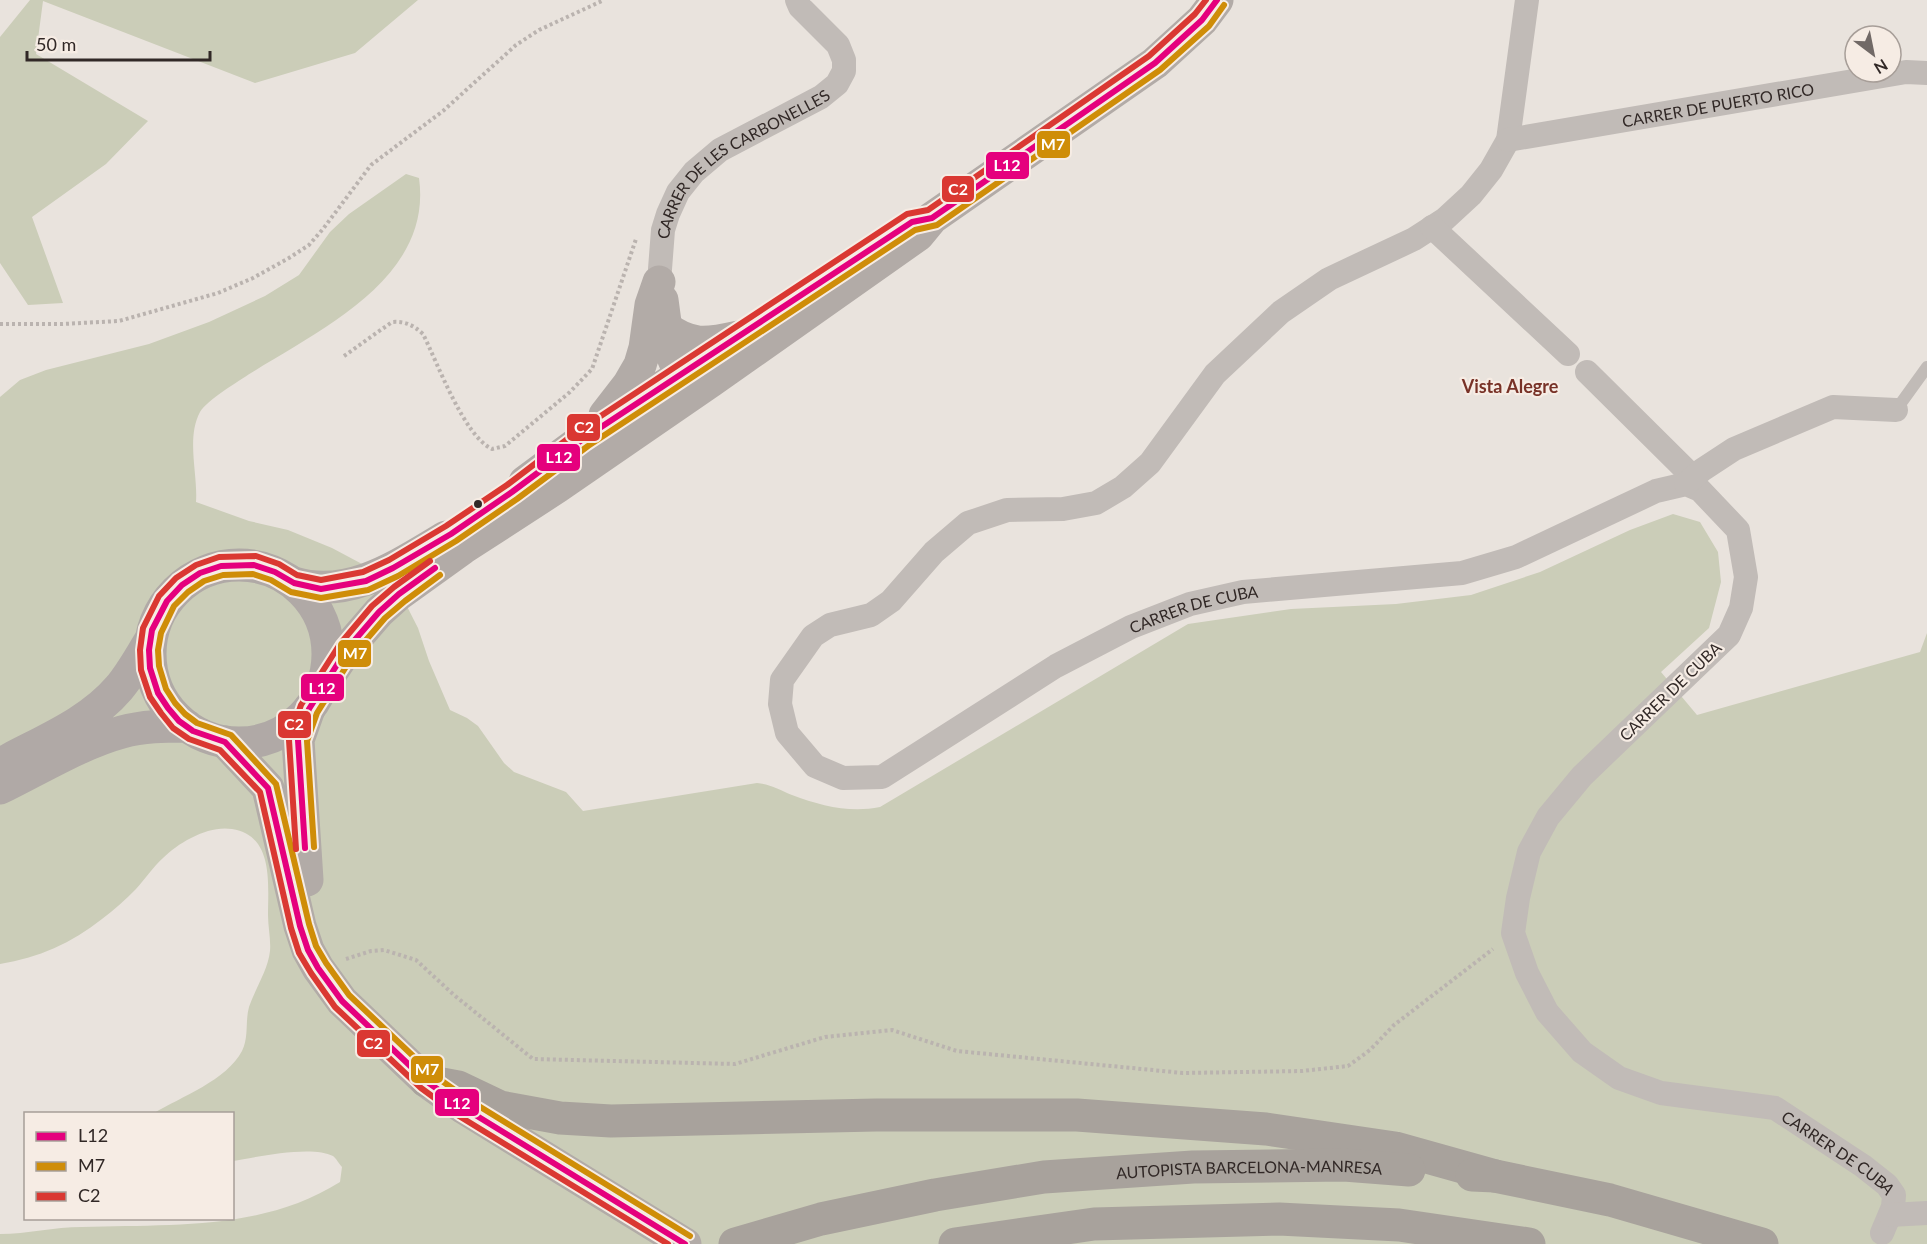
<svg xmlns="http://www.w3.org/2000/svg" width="1927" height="1244" font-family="Lato,sans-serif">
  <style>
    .green { fill: #cbcdb8 }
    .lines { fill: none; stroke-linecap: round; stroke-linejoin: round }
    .path { stroke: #bab3af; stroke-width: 4; stroke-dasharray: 3 3; stroke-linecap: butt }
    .lane { stroke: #c1bbb7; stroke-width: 12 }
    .street { stroke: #c1bbb7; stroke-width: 24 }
    .secondary { stroke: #b2aba7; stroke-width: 33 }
    .primary { stroke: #b0a9a6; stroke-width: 33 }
    .highway { stroke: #a8a29c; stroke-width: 33 }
    .bus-1-casing { stroke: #f6ece4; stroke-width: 10 }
    .bus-2-casing { stroke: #f6ece4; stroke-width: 10 }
    .bus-3-casing { stroke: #f6ece4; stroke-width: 10 }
    .bus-1 { stroke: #e5007d; stroke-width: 6 }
    .bus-2 { stroke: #cf8d08; stroke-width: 6 }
    .bus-3 { stroke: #da3832; stroke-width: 6 }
    .bus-dot { fill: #312826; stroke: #f6ece4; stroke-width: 2 }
    .labels { text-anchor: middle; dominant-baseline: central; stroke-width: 4.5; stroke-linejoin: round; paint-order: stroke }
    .street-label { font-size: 16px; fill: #312826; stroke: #f6ece4 }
    .neighbourhood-label { font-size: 18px; font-weight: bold; fill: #783227; stroke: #f6ece4 }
    .line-badge { stroke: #f6ece4; stroke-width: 2 }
    .badge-label { font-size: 16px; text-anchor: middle; font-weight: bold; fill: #fff }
  </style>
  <rect width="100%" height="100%" fill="#e9e3dd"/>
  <path class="green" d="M 30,0 L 418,0 L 355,53 L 255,83 L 43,1 L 36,54 L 148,121 L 106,164 L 32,217 L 63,303 L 28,305 L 0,263 L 0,37 Z
    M 406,174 L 419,178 C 433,278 321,329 251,373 C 239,381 207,400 200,412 C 186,438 198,474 196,502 L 249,521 L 288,530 L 332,548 L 394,581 L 418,628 L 429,661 L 450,710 L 467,718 L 478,726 L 504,763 L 514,772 L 566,792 L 583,811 L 757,783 C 770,784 780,790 792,795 C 821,806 850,813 880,807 L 1188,624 L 1291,609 L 1396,604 L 1471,595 L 1540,572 L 1630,530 L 1673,514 L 1700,522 L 1718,552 L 1721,582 L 1709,628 L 1661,672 L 1697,715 L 1920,652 L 1927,633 L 1927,1244 L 0,1244 L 0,1234 C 27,1234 54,1227 82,1227 C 170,1224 262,1231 340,1182 L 342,1167 C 339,1164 336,1158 333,1156 C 312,1145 256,1157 233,1161 L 232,1114 L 154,1113 C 181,1097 227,1080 242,1051 C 249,1037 245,1021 249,1007 C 255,989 268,970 270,951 C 271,940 268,927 268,915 C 268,885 274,835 232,829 C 209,825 179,842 163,858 C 153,867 145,879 136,889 C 126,899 114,910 102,919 C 72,943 38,958 0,964 L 0,397 L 20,380 L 46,370 L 149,344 L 209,322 L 265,296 L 299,275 L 330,232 L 349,214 Z"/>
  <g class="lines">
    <path class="path" d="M 0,324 L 62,324 L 119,321 L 218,293 L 253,278 L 289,258 L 309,245 L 323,229 L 371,165 L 443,111 L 516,45 L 539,30 L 604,0
      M 344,356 L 392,322 C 405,321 413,325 423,334 C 438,364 464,436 492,449 L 505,446 L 570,392 L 592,369 L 636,239
      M 346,959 L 371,951 L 384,950 L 416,960 L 454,995 L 533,1059 L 735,1064 L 825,1037 L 892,1030 L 957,1051 L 1183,1073 L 1302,1071 L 1348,1066 L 1370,1050 L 1394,1025 L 1493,949"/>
    <path class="lane" d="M 1896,410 L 1927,367"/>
    <g class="street">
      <path id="s1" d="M 1527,0 L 1508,140 L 1491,170 L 1471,195 L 1445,219 L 1414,239 L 1329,279 L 1281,312 L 1215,374 L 1150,463 L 1123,487 L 1096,503 L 1063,509 L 1007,510 L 968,523 L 934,552 L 891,601 L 871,615 L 830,625 L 813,636 L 782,680 L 780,704 L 787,733 L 815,766 L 843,778 L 882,777 L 1056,666 L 1131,627 L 1190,604 L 1243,592 L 1462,573 L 1516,557 L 1656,491 L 1686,484 L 1700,490 L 1738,530 L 1746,577 L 1741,608 L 1729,635 L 1582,776 L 1548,817 L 1529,852 L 1518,898 L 1513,933 L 1527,973 L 1547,1012 L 1582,1052 L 1619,1078 L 1661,1093 L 1775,1108 L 1863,1166 L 1887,1185 L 1894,1195 L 1893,1207 L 1882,1233"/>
      <path id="s2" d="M 1508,140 L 1906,72 L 1927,73"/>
      <path d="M 1432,227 L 1568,354"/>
      <path id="s3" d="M 659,282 L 663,230 L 668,214 L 678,192 L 694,172 L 720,150 L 821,97 L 837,84 L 844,71 L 844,60 L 838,45 L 800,7 L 797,0"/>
      <path d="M 1587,372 L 1693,477"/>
      <path d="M 1686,484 L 1702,470 L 1734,449 L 1833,407 L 1896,410"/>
      <path d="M 1890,1215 L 1927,1213"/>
    </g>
    <path class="secondary" d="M 662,300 L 668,345 L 681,376 L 676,390 L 670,399
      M 665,327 C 690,347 707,344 738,337
      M 605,415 L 629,384 L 640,365 L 645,348 L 651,305 L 659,282
      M 525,482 L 583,439 L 670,382
      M 294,583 C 350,600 400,564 446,537
      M 323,685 L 347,649 L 379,612 L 399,594 L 463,548 L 557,487 L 711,381 L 918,235 L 932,218 L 1155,63 L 1202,20 L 1217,0
      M 225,742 L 268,788 L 300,926 L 308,950 L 318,968 L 342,1001 L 426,1081 L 464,1108 L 685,1244
      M 307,880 L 298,740 L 309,709"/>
    <path class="primary" d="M150 654a89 89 0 1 1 178 0a89 89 0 1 1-178 0Z
      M 10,759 C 48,739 91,721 119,688 C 131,674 140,657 150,641
      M 0,788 C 39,769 81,743 122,732 C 143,726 165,726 187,726"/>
    <g class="highway">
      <path d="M 426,1081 L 458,1087 L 500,1107 L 560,1118 L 611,1121 L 876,1115 L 1077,1115 L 1266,1129 L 1395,1148 L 1495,1176"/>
      <path d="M 1472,1175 L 1495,1176 L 1610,1200 L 1762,1244"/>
      <path id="s4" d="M 735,1244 L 821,1219 L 935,1195 L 1044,1177 L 1193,1167 L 1344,1165 L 1409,1170"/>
      <path d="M 955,1244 L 1094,1224 L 1279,1219 L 1399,1225 L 1529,1244"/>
    </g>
    <g class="bus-1-casing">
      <path id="bus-1" d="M 305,848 L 298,740 L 309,709 L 347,649 L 379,612 L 399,594 L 435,568
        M 685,1244 L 464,1108 L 426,1081 L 342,1001 L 318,968 L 308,950 L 300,926 L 268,788 L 225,742 L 193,731 L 179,721 L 168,708 L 158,693 L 150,668 L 149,650 L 152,630 L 167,601 L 182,585 L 200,573 L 221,566 L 254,565 L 275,572 L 294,583 L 321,589 L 366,581 L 393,568 L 451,534 L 512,492 L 583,439 L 912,222 L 932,218 L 1155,63 L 1202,20 L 1217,0"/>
    </g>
    <g class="bus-2-casing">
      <path id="bus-2" d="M 314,847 L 307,741 L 317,713 L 354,654 L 385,618 L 405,601 L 440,575
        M 690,1236 L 469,1100 L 432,1074 L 349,995 L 326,963 L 316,946 L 309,924 L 276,784 L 231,735 L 197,723 L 185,714 L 175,703 L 166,689 L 159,666 L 158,650 L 161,633 L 174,606 L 188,592 L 204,581 L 223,575 L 253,574 L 271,580 L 291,592 L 321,598 L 368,590 L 398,576 L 456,541 L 517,499 L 588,446 L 915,230 L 937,225 L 1160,70 L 1209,26 L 1224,5"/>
    </g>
    <g class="bus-3-casing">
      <path id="bus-3" d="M 296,849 L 289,740 L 301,705 L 340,644 L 372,606 L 394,587 L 430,561
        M 668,1244 L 459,1116 L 421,1088 L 335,1007 L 311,973 L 299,953 L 291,928 L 260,792 L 220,750 L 189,739 L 173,728 L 161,713 L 150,697 L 141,670 L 140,650 L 143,628 L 159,596 L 176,578 L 196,565 L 219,557 L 256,556 L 279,564 L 297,575 L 321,580 L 363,572 L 389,560 L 446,526 L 507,485 L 578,431 L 907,214 L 928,210 L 1149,56 L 1195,14 L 1206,0"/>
    </g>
    <use href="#bus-1" class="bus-1"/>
    <use href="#bus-2" class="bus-2"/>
    <use href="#bus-3" class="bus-3"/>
  </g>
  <circle class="bus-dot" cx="478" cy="504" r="5"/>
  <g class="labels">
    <g class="street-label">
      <text stroke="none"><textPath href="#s2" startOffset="213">CARRER DE PUERTO RICO</textPath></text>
      <text stroke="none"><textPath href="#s3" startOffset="159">CARRER DE LES CARBONELLES</textPath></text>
      <text stroke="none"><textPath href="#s1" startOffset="1605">CARRER DE CUBA</textPath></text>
      <text transform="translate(1670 691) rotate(-44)">CARRER DE CUBA</text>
      <text stroke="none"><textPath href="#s1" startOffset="3099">CARRER DE CUBA</textPath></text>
      <text stroke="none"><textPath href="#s4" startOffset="522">AUTOPISTA BARCELONA-MANRESA</textPath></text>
    </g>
    <g class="neighbourhood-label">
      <text x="1510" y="386">Vista Alegre</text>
    </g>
  </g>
  <g class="line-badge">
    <rect x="1036" y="130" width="35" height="29" rx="6" fill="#cf8d08"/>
    <rect x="985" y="151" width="45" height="29" rx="6" fill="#e5007d"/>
    <rect x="941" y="175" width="34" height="28" rx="6" fill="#da3832"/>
    <rect x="566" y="413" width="35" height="29" rx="6" fill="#da3832"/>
    <rect x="536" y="443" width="45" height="29" rx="6" fill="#e5007d"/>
    <rect x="337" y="639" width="35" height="29" rx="6" fill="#cf8d08"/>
    <rect x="300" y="673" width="45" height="29" rx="6" fill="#e5007d"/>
    <rect x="277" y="710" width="35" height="29" rx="6" fill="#da3832"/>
    <rect x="356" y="1029" width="35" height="29" rx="6" fill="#da3832"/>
    <rect x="410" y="1055" width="34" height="29" rx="6" fill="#cf8d08"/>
    <rect x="434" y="1088" width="46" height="29" rx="6" fill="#e5007d"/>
  </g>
  <g class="badge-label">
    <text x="1053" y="150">M7</text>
    <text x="1007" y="171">L12</text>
    <text x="958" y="195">C2</text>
    <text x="584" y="433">C2</text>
    <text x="559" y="463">L12</text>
    <text x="355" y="659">M7</text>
    <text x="322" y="694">L12</text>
    <text x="294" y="730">C2</text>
    <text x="373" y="1049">C2</text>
    <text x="427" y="1075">M7</text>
    <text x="457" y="1109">L12</text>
  </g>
  <rect x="24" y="1112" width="210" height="108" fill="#f6ece4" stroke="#a79e98" stroke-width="1.5"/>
  <rect x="36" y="1132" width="30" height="9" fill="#e5007d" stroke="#a79e98" stroke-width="1.5"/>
  <text x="78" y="1142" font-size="18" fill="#312826">L12</text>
  <rect x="36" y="1162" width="30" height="9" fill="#cf8d08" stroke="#a79e98" stroke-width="1.5"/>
  <text x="78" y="1172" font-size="18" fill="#312826">M7</text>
  <rect x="36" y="1192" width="30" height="9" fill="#da3832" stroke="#a79e98" stroke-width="1.5"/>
  <text x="78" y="1202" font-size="18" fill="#312826">C2</text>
  <g transform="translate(1873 54) rotate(148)"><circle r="28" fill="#f6ece4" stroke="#a79e98" stroke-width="1.5"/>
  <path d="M0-4.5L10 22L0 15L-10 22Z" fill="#716966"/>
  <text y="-9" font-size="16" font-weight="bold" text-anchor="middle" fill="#312826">N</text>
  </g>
  <path d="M27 51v9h183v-9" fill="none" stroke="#312826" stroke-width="3"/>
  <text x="36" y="51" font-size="18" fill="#312826" stroke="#f6ece4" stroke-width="4.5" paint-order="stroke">50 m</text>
</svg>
